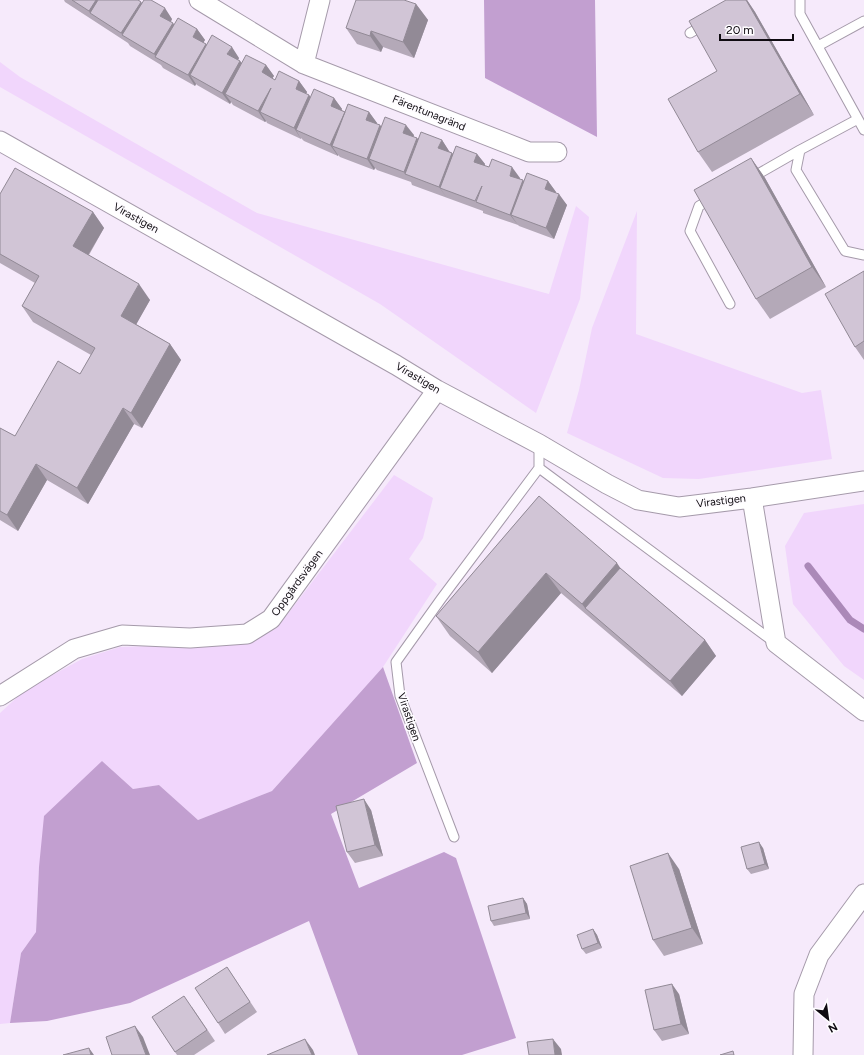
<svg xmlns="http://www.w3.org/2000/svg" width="864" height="1055" font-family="Figtree,sans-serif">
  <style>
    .green { fill: #f1d6fc }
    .forest { fill: #c29fd0 }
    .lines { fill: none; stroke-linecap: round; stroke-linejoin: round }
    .stream { stroke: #ab89b8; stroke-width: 7 }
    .service-casing { stroke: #a59aaa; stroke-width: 11 }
    .minor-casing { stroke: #a59aaa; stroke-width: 21 }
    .service { stroke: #fff; stroke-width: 9 }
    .minor { stroke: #fff; stroke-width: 19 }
    .wall { fill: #b4a9b8 }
    .shaded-wall { fill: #928a96 }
    .building { fill: #d1c5d6; stroke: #928a96 }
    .labels { text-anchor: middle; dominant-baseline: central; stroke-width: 3.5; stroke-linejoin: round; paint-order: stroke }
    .street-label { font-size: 11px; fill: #0f0b11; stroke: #fefcff }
  </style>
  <rect width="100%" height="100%" fill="#f6eafb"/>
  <path class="green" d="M 0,62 L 20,77 L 257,213 L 549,294 L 576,206 L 589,217 L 580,299 L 536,413 L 380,304 L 0,87 Z
    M 637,211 L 636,334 L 802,393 L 821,390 L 832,459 L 699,479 L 663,478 L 567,433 L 579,390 L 592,328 Z
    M 394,475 L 433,498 L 423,538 L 409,559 L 437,584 L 383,667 L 272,791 L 198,820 L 159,785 L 133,789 L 102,761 L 39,867 L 36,932 L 21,953 L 10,1023 L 0,1024 L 0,713 L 25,690 L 82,659 L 120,647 L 218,644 L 251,642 L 277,628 Z
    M 864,504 L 864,680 L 844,666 L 793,604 L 785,546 L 804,513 Z"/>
  <path class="forest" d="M 484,0 L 595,0 L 597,137 L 485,78 Z
    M 383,667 L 417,763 L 331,814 L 359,888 L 444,852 L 456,858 L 516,1038 L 462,1055 L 358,1055 L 309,921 L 130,1003 L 47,1021 L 10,1023 L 21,953 L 36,932 L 39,867 L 44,816 L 102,761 L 133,789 L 159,785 L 198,820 L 272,791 Z"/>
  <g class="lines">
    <path class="stream" d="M 808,566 L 850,620 L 864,629"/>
    <g class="service-casing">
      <path id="service" d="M 800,0 L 800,14 L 864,130
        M 690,33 L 704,25
        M 818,46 L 864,21
        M 858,119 L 800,150 L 796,170 L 845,251 L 864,255
        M 751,178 L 800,150
        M 713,198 L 699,206 L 690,231 L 730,304
        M 539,468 L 774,642
        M 539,468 L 539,444
        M 454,837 L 400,696 L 396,662 L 441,599 L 539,468"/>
    </g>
    <g class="minor-casing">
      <path id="minor" d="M 199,0 L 304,64 L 529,152 L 557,152
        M 304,64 L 320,0
        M 0,141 L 396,365 L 437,390 L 539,444 L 607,484 L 638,500 L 679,507 L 752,498 L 864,481
        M 752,498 L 776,643 L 864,711
        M 0,696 L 74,649 L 122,635 L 190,638 L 247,634 L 271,619 L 437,390
        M 803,1055 L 804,994 L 819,955 L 864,894"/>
    </g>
    <use href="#service" class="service"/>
    <use href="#minor" class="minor"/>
  </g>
  <path class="wall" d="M 64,0 L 140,0 L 139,1 L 142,3 L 172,19 L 171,22 L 174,25 L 197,29 L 205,40 L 203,42 L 207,45 L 239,58 L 238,60 L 240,61 L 242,63 L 266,65 L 274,76 L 272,78 L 275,80 L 299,81 L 307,92 L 306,94 L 309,95 L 310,97 L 334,98 L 342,109 L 341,110 L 345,112 L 369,112 L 377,123 L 377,124 L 381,127 L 414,135 L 413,137 L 417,138 L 418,139 L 442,140 L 449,151 L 452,153 L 453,154 L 477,154 L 485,164 L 484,166 L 520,178 L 520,179 L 524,182 L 548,181 L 556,192 L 555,193 L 567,205 L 554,239 L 519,226 L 518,225 L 483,213 L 483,211 L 412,185 L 411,182 L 377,170 L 375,168 L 374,170 L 340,157 L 338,155 L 338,156 L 304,141 L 301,138 L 301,139 L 267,123 L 266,121 L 265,122 L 233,105 L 231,102 L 230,104 L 197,85 L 196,84 L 195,86 L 163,68 L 161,65 L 130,46 L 128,43 L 65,2 Z
    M 726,0 L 747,0 L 755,12 L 814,115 L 712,172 L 698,152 L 717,71 Z
    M 416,4 L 428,20 L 414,58 L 383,47 L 381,52 L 357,44 L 346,28 Z
    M 751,158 L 765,178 L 826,287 L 770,319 L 756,299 Z
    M 0,194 L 93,212 L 104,228 L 89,255 L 150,300 L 136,324 L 170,344 L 181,360 L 142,428 L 134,424 L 88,504 L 47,480 L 18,531 L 0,520 L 0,428 L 15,436 L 80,374 L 91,355 L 33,322 L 22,306 L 35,283 L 0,263 Z
    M 864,271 L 864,360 L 855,347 Z
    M 539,496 L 620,568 L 705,640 L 716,656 L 682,696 L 561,593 L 492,673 L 450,636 L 436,616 Z
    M 371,810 L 383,856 L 355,863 L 347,852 Z
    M 763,848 L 769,869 L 751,874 L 747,869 Z
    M 679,869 L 703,944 L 664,956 L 653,940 Z
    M 523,898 L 527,904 L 530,919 L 494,926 L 491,921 Z
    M 593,929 L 597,935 L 602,948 L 586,954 L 582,949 Z
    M 227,967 L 257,1012 L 225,1034 L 218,1023 Z
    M 679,994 L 689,1034 L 662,1041 L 654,1030 Z
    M 192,1007 L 215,1041 L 194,1055 L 177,1055 L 152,1017 Z"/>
  <path class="shaded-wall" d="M 96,0 L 111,0 L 90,13 L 89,11 Z
    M 746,0 L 747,0 L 755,12 L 814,115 L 800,94 Z
    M 141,2 L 149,13 L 124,36 L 121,33 Z
    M 416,4 L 428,20 L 414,58 L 403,42 Z
    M 165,8 L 172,19 L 168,26 L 160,16 Z
    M 173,23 L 181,34 L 156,57 L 154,54 Z
    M 197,29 L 205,40 L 201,47 L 193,37 Z
    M 371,31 L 383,47 L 381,52 L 370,36 Z
    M 206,44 L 214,55 L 190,75 L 196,84 L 195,86 L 188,75 Z
    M 232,47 L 239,58 L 235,65 L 227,54 Z
    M 240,61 L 248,72 L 225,94 L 231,102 L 230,104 L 222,93 Z
    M 266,65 L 274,76 L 269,83 L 262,72 Z
    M 299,81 L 307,92 L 303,99 L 296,89 Z
    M 271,88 L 260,112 L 266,121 L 265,122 L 258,111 Z
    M 309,95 L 317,106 L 296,130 L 301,139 L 294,128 Z
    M 334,98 L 342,109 L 339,116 L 331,106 Z
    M 345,112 L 352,122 L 332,146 L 338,155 L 338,156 L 330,145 Z
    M 369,112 L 377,123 L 374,131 L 366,120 Z
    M 380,125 L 388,136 L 369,159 L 375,168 L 374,170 L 367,159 Z
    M 406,125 L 414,135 L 411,144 L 403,133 Z
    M 417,138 L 425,149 L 405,174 L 404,172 Z
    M 442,140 L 449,151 L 446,158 L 438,148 Z
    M 452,153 L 460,164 L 440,188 L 447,198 L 439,187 Z
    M 477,154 L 485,164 L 482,172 L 474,162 Z
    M 751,158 L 765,178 L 826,287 L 812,267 Z
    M 512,167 L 520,178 L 517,186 L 510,176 Z
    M 523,180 L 531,191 L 511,215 L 518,225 L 510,215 Z
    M 548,181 L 556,192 L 553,200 L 545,189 Z
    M 559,194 L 567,205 L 554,239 L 546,228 Z
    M 93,212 L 104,228 L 84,262 L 73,246 Z
    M 139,284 L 150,300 L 132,332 L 121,316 Z
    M 170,344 L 181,360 L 142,428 L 131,413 Z
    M 123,408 L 134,424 L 88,504 L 77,488 Z
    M 36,464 L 47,480 L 18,531 L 7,515 Z
    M 617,563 L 631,584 L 585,608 L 582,604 Z
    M 546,573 L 561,593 L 492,673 L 478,652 Z
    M 705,640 L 716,656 L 682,696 L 670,681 Z
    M 364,799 L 371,810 L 383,856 L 375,845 Z
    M 759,842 L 763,848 L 769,869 L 765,864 Z
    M 668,853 L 679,869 L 703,944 L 692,928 Z
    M 523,898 L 527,904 L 530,919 L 526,913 Z
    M 593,929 L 597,935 L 602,948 L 598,943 Z
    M 672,984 L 679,994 L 689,1034 L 681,1024 Z
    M 135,1026 L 143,1037 L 150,1055 L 146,1055 Z
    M 305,1039 L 313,1050 L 315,1055 L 312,1055 Z
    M 553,1039 L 561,1049 L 562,1055 L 555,1055 Z
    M 89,1048 L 94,1055 L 91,1055 Z"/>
  <path class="building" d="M 72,0 L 96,0 L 89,11 Z
    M 98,0 L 138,0 L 141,2 L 121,33 L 90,13 Z
    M 144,0 L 151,0 L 165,8 L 160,16 L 173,23 L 154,54 L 122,35 Z
    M 356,0 L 404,0 L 416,4 L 403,42 L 371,31 L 370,36 L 346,28 Z
    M 726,0 L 746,0 L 800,94 L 698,152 L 668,99 L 717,71 L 689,21 Z
    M 178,18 L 197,29 L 193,37 L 206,44 L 188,75 L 155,57 Z
    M 212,35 L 232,47 L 227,54 L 240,61 L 222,93 L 190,75 Z
    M 246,55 L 266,65 L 262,72 L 275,80 L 279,71 L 299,81 L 296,89 L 309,95 L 294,128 L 260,112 L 271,88 L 258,111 L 225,94 Z
    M 314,89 L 334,98 L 331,106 L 345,112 L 330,145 L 296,130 Z
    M 348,104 L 369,112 L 366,120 L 380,125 L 367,159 L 332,146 Z
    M 385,117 L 406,125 L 403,133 L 417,138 L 404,172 L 369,159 Z
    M 421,132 L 442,140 L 438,148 L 452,153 L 439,187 L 405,174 Z
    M 456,146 L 477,154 L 474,162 L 489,167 L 492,159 L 512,167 L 510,176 L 523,180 L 510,215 L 476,202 L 482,186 L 475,201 L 440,188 Z
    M 751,158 L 812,267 L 756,299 L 694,190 Z
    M 15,168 L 93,212 L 73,246 L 139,284 L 121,316 L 170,344 L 131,413 L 123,408 L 77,488 L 36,464 L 7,515 L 0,511 L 0,428 L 15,436 L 58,361 L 80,374 L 95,348 L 22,306 L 39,276 L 0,254 L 0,194 Z
    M 527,173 L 548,181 L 545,189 L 559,194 L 546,228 L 511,215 Z
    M 864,271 L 864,341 L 855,347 L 825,294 Z
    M 539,496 L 617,563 L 582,604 L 546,573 L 478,652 L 436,616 Z
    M 620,568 L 705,640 L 670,681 L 585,608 Z
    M 364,799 L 375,845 L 347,852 L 336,806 Z
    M 759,842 L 765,864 L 747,869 L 741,847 Z
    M 668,853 L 692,928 L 653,940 L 630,866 Z
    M 523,898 L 526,913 L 491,921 L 488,906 Z
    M 593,929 L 598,943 L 582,949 L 577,935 Z
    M 227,967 L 250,1002 L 218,1023 L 195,988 Z
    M 672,984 L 681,1024 L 654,1030 L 645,990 Z
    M 184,996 L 207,1030 L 175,1052 L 152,1017 Z
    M 135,1026 L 146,1055 L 112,1055 L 106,1037 Z
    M 305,1039 L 312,1055 L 267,1055 Z
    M 553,1039 L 555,1055 L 529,1055 L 527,1042 Z
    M 89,1048 L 91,1055 L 63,1055 Z
    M 733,1051 L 734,1055 L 720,1055 Z"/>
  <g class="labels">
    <g class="street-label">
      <text transform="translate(429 113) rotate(22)">Färentunagränd</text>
      <text transform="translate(136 218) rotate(29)">Virastigen</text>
      <text transform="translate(418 378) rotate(31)">Virastigen</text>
      <text transform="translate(721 501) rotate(-7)">Virastigen</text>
      <text transform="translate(297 583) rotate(-54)">Oppgårdsvägen</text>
      <text transform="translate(409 717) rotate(71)">Virastigen</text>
    </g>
  </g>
  <g transform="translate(828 1019) rotate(151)" stroke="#fefcff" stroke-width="3" paint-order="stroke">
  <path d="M0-3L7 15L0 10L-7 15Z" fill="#0f0b11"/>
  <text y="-6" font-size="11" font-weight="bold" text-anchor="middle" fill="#0f0b11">N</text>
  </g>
  <path d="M720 34v6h73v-6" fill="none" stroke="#0f0b11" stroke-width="2"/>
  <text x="726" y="34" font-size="12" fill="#0f0b11" stroke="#fefcff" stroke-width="3" paint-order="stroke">20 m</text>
</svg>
